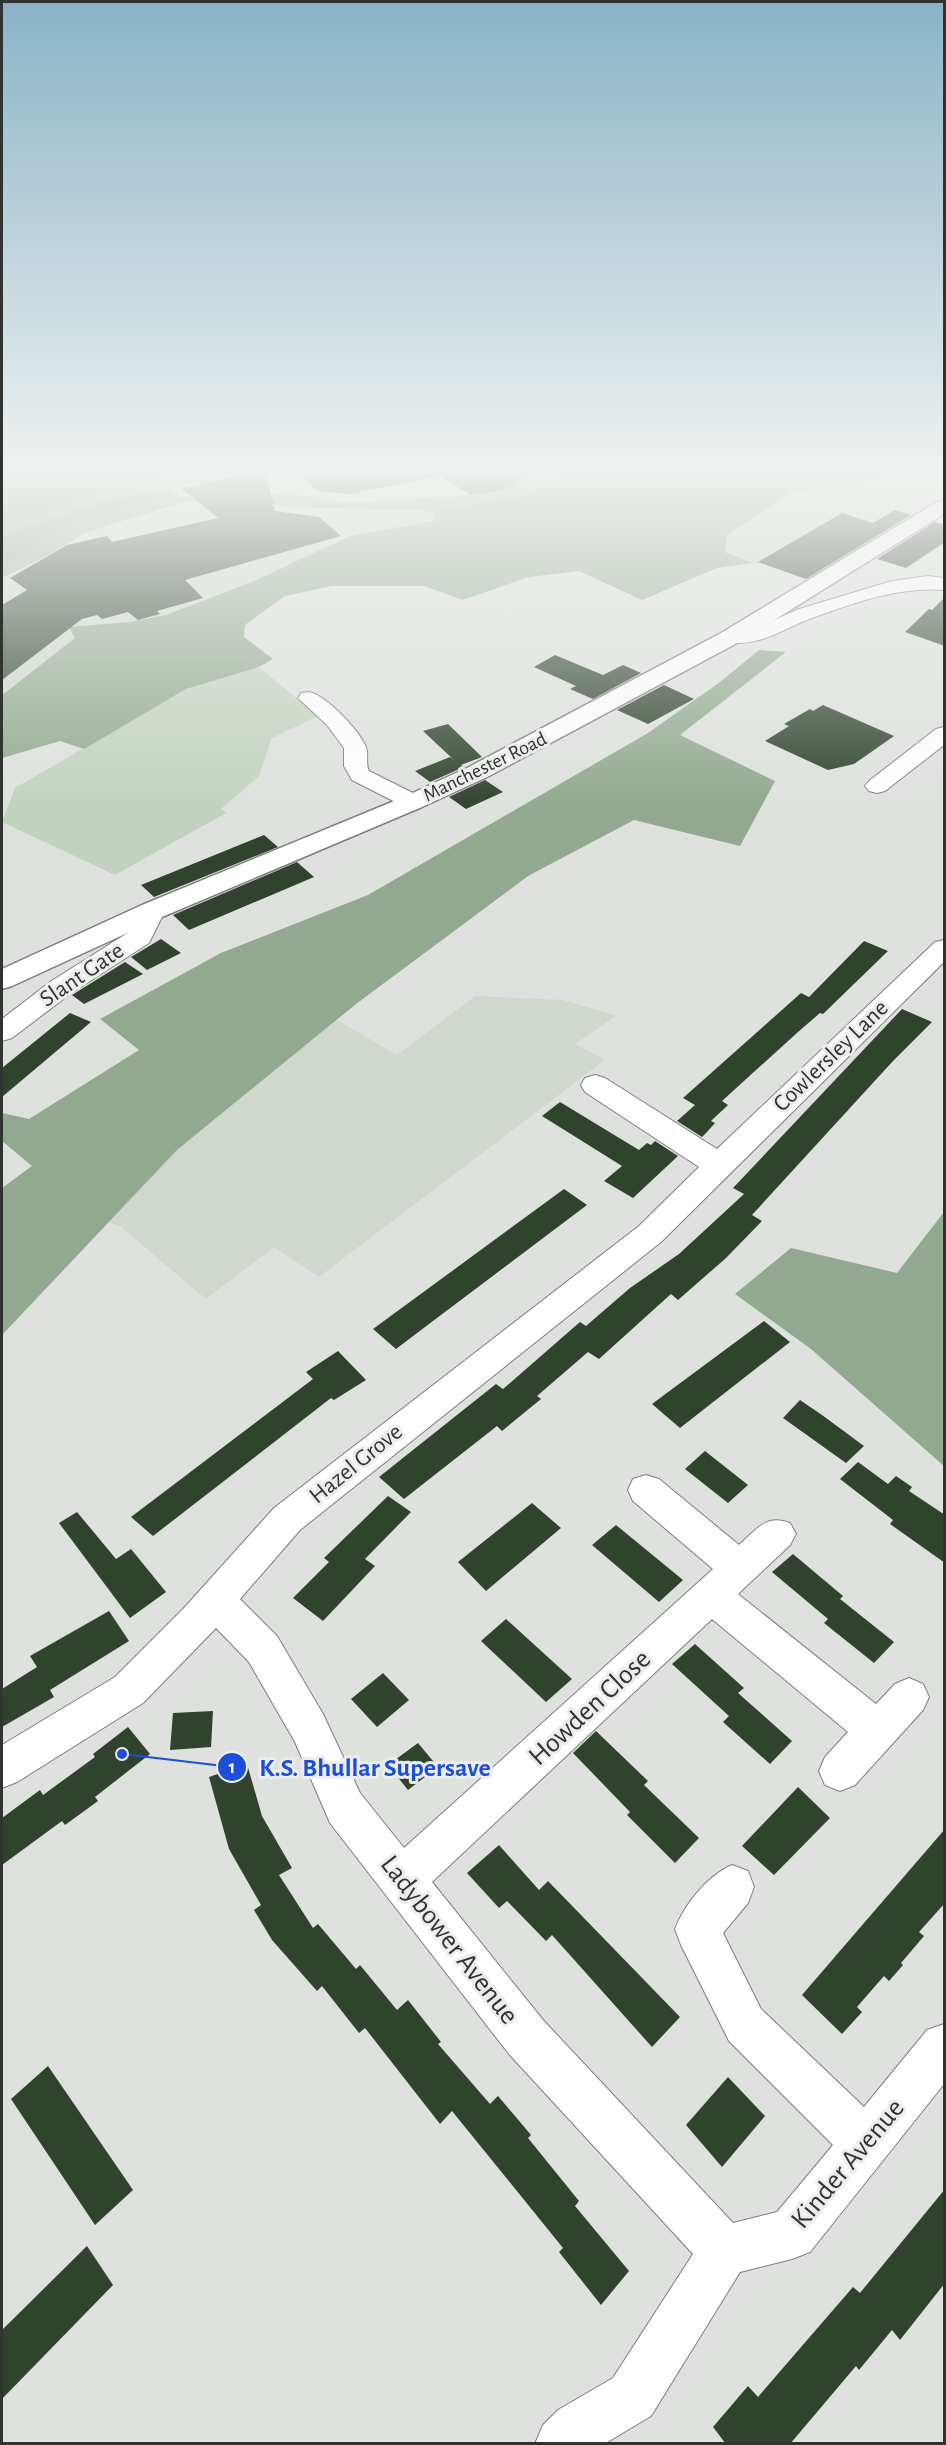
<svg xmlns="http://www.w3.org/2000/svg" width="946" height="2445" font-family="'Alegreya Sans',sans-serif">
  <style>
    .built { fill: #d0d8ce }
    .green { fill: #c3d2c0 }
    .forest { fill: #93a890 }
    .water { fill: #9cb199 }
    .building { fill: #31432f }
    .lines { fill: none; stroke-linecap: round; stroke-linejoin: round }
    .minor-casing { stroke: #7b7e7b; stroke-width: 2 }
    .major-casing { stroke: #7b7e7b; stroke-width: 3 }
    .minor { fill: #fff; fill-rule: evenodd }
    .major { fill: #fff; fill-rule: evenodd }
    .labels { text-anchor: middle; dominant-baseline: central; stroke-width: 6; stroke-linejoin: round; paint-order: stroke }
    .far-street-label { font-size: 20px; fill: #313331; stroke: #ebeeeb }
    .street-label { font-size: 24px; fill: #313331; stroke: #ebeeeb }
    .near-street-label { font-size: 28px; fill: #313331; stroke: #ebeeeb }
    .leader { fill: none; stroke: #1d4ed8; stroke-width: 2 }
    .callout-dot { fill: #1d4ed8; stroke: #ebeeeb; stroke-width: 2 }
    .mark-label { font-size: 18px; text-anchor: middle; font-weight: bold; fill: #fff }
    .callout-label { font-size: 26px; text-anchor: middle; font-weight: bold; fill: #1d4ed8; stroke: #ebeeeb; stroke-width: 6; stroke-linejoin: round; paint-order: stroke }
  </style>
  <rect width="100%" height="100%" fill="#dee1dd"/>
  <path class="built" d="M 925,473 L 944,479 L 944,494 L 840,563 L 789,548 L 757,565 L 725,552 L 727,535 L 791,492 Z
    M 206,503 L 304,509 L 422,510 L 432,513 L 434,521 L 350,536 L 252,582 L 166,615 L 129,622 L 69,628 L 75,638 L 2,694 L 2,578 L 50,554 L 85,533 L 152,513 Z
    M 475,996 L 563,1000 L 616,1016 L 575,1044 L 605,1060 L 319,1277 L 274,1247 L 206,1299 L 121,1227 L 109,1222 L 177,1150 L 337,1020 L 397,1055 Z"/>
  <path class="green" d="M 259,667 L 318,716 L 272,738 L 259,776 L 221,809 L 226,813 L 115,875 L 2,822 L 15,788 L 186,689 Z"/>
  <path class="forest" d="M 2,467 L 217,467 L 163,478 L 179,497 L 151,501 L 87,519 L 2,564 L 2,534 L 8,533 L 2,531 Z
    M 560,467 L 944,467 L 944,479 L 925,473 L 791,492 L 727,535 L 725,552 L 753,563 L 717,568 L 642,600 L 579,571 L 529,577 L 463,600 L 424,586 L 332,586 L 285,596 L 245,625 L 244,637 L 273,659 L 259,667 L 186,689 L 84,749 L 60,741 L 2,758 L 2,695 L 75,638 L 69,627 L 129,622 L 166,615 L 252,582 L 350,536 L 434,521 L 432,513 L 444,508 C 480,500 540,502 560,467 Z
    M 759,650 L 786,652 L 680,735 L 775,781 L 740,846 L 634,820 L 528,876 L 356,1004 L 177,1150 L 2,1335 L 2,1188 L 32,1166 L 2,1141 L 2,1113 L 29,1119 L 139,1050 L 100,1019 L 221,953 L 368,895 L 648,733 L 720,682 Z
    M 944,1212 L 944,1466 L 811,1349 L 735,1294 L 791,1248 L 897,1273 Z"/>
  <path class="water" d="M 217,467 L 268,467 L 107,501 L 2,534 L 2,528 L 7,525 L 51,507 L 177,474 Z
    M 532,467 L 541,467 L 531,480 L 539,478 L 549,467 L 560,468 L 552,480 L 511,498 L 491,502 L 462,504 L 432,513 L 422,510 L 280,507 L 268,503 L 205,500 L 180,503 L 85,533 L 50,554 L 2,578 L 2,564 L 87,519 L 100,514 L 151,501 L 227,492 L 312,496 L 341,503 L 471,495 L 507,489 L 528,473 Z"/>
  <path class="building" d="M 294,467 L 538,467 L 507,489 L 471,495 L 440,476 L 350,494 L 317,491 Z
    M 265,470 L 275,511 L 319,517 L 341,536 L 185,580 L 203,598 L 157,611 L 160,614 L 138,620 L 128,612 L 102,619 L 97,615 L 82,619 L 2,680 L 2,605 L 27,590 L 10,578 L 67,545 L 107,536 L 112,542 L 218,518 L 181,488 Z
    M 895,510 L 911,515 L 806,579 L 758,562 L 842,513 L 873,523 Z
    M 935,522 L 945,525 L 945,542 L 906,568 L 877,559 Z
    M 945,597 L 945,646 L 905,632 L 929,609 L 932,610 Z
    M 555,655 L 603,675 L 623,665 L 641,673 L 593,699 L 570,689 L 576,686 L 534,667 Z
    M 664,685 L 694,699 L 648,724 L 617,710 Z
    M 823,705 L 894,736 L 854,764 L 828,770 L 765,741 L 789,726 L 784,724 L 810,709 L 813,711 Z
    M 448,724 L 482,757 L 461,765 L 464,767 L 430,782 L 415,771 L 450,757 L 454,760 L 423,731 Z
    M 485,780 L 503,792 L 466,809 L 449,797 Z
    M 264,835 L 278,847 L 154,897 L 141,885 Z
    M 297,862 L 314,877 L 189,930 L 173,915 Z
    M 161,939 L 181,953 L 147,970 L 131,957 Z
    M 864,941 L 888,951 L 823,1014 L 820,1013 L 798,1032 L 722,1101 L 728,1105 L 711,1121 L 715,1123 L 706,1133 L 702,1137 L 677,1121 L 695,1105 L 683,1098 L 801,993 L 809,997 Z
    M 125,962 L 143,974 L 84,1004 L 72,995 Z
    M 902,1009 L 932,1022 L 893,1061 L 752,1215 L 762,1221 L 726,1258 L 678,1300 L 671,1294 L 599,1359 L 588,1352 L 537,1396 L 541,1399 L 502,1431 L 497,1426 L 404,1499 L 379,1477 L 496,1384 L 503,1389 L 580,1322 L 586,1326 L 630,1288 L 679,1254 L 744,1194 L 733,1188 Z
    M 70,1013 L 91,1022 L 2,1097 L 2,1068 Z
    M 560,1102 L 639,1150 L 647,1143 L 651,1145 L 655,1141 L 678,1156 L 633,1198 L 604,1181 L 622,1166 L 542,1116 Z
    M 564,1189 L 587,1205 L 429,1324 L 396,1349 L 373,1329 Z
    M 764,1321 L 790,1342 L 680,1428 L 652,1404 Z
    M 338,1351 L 366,1380 L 334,1400 L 331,1398 L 153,1536 L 131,1517 L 313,1379 L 306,1372 Z
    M 800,1400 L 822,1415 L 864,1446 L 846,1463 L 783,1418 Z
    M 705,1451 L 748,1485 L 728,1503 L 685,1469 Z
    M 858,1462 L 888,1484 L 896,1476 L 912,1487 L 909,1491 L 945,1515 L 945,1563 L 890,1524 L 893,1520 L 840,1479 Z
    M 388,1496 L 411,1512 L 365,1559 L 375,1566 L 323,1621 L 293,1598 L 329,1562 L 324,1558 Z
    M 532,1503 L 561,1528 L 486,1591 L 458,1562 Z
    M 77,1512 L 116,1559 L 131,1549 L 166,1592 L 130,1618 L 59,1523 Z
    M 616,1525 L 683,1580 L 659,1602 L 592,1545 Z
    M 793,1554 L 843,1596 L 840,1599 L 894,1642 L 874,1663 L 824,1623 L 828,1619 L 772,1572 Z
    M 109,1611 L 129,1641 L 50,1690 L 54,1697 L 2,1727 L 2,1689 L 37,1667 L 30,1656 Z
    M 506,1619 L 572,1679 L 546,1702 L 481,1641 Z
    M 695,1644 L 744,1688 L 738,1693 L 792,1741 L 770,1764 L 723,1722 L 729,1716 L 672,1664 Z
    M 383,1673 L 409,1700 L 377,1727 L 351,1699 Z
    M 213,1711 L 211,1747 L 170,1750 L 173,1713 Z
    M 128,1727 L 150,1754 L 95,1797 L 98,1801 L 65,1825 L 62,1821 L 2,1865 L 2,1818 L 40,1790 L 43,1795 L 95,1757 L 93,1754 Z
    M 596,1731 L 648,1781 L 644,1785 L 699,1838 L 675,1863 L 627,1815 L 630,1812 L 573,1753 Z
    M 418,1743 L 438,1767 L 408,1790 L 388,1765 Z
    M 247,1764 L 262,1816 L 292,1868 L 279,1875 L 313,1928 L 318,1924 L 356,1969 L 360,1965 L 397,2010 L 408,2000 L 441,2042 L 438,2044 L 490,2104 L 498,2096 L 531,2135 L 528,2138 L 579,2201 L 575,2206 L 629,2271 L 601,2305 L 559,2252 L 563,2248 L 452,2111 L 440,2124 L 365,2028 L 359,2033 L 322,1986 L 317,1991 L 272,1940 L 254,1910 L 261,1905 L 229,1849 L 209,1777 Z
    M 798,1787 L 830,1818 L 774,1875 L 742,1846 Z
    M 945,1829 L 945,1903 L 919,1932 L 924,1936 L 901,1963 L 903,1965 L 889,1981 L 884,1976 L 870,1992 L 857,2007 L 862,2012 L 842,2034 L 802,1995 Z
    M 499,1845 L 539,1890 L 548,1881 L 680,2017 L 652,2047 L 552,1935 L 546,1941 L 507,1901 L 499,1908 L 467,1873 Z
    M 48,2066 L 133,2190 L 95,2225 L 11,2099 Z
    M 728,2077 L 765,2116 L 722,2167 L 686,2125 Z
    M 945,2189 L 945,2283 L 900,2340 L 892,2330 L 859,2370 L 856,2366 L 790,2444 L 726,2444 L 713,2427 L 748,2386 L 758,2397 L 853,2287 L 860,2293 Z
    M 87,2246 L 113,2285 L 2,2399 L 2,2330 Z"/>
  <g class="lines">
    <g class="minor-casing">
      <path id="minor" d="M 928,576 L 944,578 L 944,590 C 901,586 856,602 815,617 C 784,627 758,650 724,641 L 721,637 L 724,633 L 750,631 L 799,609 L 892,581 Z
        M 309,692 C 327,696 359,730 366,747 C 369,755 365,763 369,771 L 421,797 L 425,802 L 421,807 L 413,809 L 405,807 L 352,780 L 344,766 L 344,748 L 327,725 L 298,698 L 301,693 Z
        M 944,727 L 944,745 L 885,791 L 877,793 L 869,791 L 865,786 L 869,781 L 936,729 Z
        M 152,903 L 161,906 L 165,911 L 149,943 L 70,994 L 12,1038 L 2,1041 L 2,1019 L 50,982 L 129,932 L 143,906 Z
        M 944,940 L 944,962 L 661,1242 L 300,1530 L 240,1599 L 277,1636 L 323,1714 L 360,1793 L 404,1848 L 713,1569 L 633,1501 L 628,1490 L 633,1479 L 646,1475 L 659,1479 L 739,1545 C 757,1529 766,1514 790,1523 L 796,1534 L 790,1545 L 738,1594 L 876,1704 L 895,1684 L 909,1678 L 923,1684 L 929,1697 L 923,1710 L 855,1785 L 840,1791 L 825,1785 L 819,1771 L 825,1757 L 848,1732 L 712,1619 L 432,1882 L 543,2020 L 733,2223 L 777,2212 L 833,2145 L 729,2041 L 681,1945 L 675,1929 C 685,1904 707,1876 732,1865 L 748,1871 L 754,1887 L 748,1903 L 723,1933 L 761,2009 L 864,2107 L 927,2030 L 944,2024 L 944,2084 L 810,2252 L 792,2259 L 740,2272 L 651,2416 L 604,2444 L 535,2444 L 543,2425 L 558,2410 L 613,2378 L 693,2254 L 509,2054 L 330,1823 L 295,1742 L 249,1662 L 216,1628 L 143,1703 L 17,1782 L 2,1788 L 2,1745 L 115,1677 L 184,1608 L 274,1508 L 639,1226 L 699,1167 L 585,1092 L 581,1085 L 585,1078 L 595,1075 L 605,1078 L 717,1149 L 935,942 Z"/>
    </g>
    <g class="major-casing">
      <path id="major" d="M 944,500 L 944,514 L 739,642 L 487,777 L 422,807 L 162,917 L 12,986 L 2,989 L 2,969 L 142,905 L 404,797 L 469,767 L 723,632 L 937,502 Z"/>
    </g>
    <use href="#minor" class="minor"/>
    <use href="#major" class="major"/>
  </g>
  <linearGradient id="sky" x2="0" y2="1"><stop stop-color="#89b3c8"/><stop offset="0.58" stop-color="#f0f2f0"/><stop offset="1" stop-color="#f0f2f0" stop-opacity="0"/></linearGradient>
  <rect width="946" height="809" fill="url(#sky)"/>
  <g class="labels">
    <g class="far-street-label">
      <text transform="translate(485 767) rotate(-26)">Manchester Road</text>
    </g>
    <g class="street-label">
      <text transform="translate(82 975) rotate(-34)">Slant Gate</text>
      <text transform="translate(831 1056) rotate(-44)">Cowlersley Lane</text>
      <text transform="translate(356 1464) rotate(-39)">Hazel Grove</text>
    </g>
    <g class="near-street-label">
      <text transform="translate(590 1708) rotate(-43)">Howden Close</text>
      <text transform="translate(449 1940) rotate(52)">Ladybower Avenue</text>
      <text transform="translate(848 2164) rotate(-50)">Kinder Avenue</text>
    </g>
  </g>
  <path class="leader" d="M122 1754L232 1767"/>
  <g class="callout-dot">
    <circle cx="122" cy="1754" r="6"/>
    <circle cx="232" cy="1767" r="15"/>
  </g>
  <g class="mark-label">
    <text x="232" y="1773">1</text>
  </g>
  <g class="callout-label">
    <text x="375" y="1776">K.S. Bhullar Supersave</text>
  </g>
  <rect width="946" height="2445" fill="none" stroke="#313331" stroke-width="6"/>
</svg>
